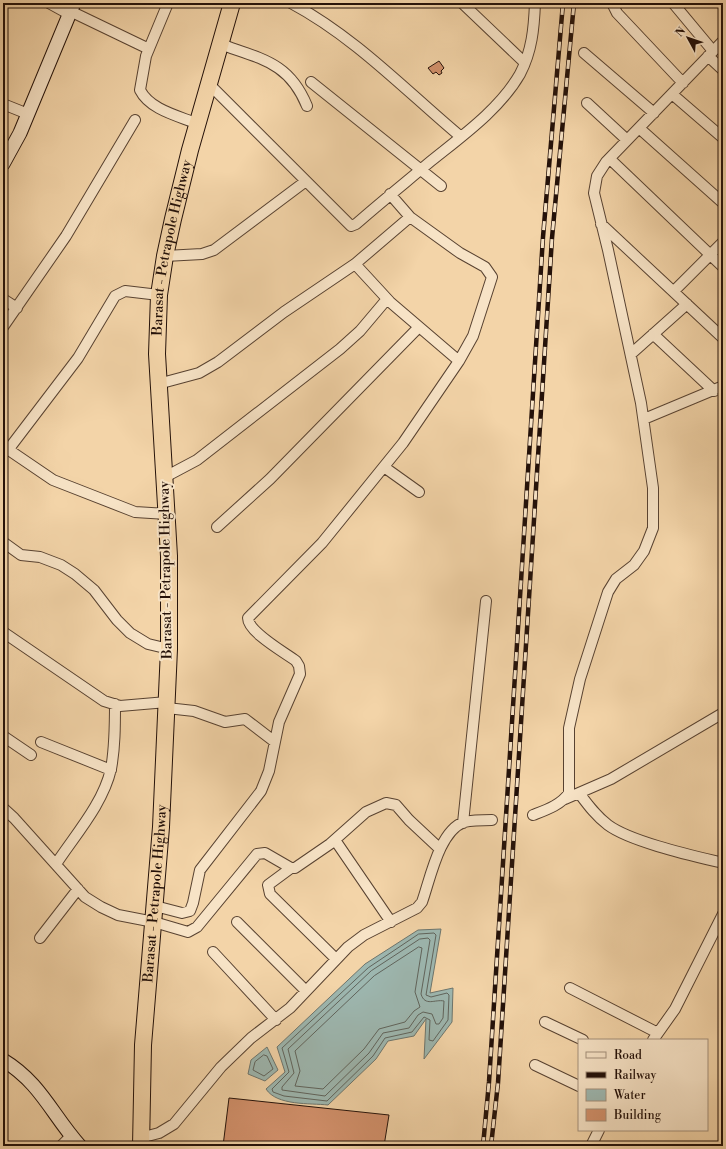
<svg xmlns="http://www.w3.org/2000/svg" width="726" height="1149" font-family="'Libre Bodoni',serif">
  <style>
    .water { fill: #9db7b0; stroke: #6d756d }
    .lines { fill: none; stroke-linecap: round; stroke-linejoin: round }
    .shore { stroke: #60645c; stroke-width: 1 }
    .building { fill: #d3916c; stroke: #241109 }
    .minor-casing { stroke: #584231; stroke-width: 12 }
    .secondary-casing { stroke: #241109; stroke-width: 15 }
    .trunk-casing { stroke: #241109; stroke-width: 18 }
    .minor { stroke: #f7e3c6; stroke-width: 10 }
    .secondary { stroke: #f7e3c6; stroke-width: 13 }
    .trunk { stroke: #f3d4a8; stroke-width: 16 }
    .rail-casing { stroke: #241109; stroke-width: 4.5 }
    .rail { stroke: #f7e3c6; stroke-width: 3; stroke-dasharray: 9; stroke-linecap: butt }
    .labels { text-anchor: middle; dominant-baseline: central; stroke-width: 4; stroke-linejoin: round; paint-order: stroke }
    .street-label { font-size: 14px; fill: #241109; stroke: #f7e3c6 }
  </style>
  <rect width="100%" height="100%" fill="#f3d4a8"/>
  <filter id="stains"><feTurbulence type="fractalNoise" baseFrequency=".005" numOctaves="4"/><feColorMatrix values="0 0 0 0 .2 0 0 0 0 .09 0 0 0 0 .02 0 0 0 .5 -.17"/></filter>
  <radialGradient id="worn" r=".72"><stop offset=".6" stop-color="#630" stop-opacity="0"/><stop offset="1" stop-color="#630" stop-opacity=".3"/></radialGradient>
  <path class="water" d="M 441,929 L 430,993 L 453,988 L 452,1022 L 424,1059 L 426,1019 L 414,1036 L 388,1041 L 376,1059 L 328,1105 C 310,1103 277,1106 266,1089 L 285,1072 L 277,1047 L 365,964 L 418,930 Z
    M 267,1047 L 278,1070 L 265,1081 L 248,1074 L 251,1060 Z"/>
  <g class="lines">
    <path class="shore" d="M 419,934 L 434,933 L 436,935 L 426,995 L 431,997 L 447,993 L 449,995 L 448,1020 L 433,1041 L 429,1040 L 430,1020 L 424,1017 L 412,1032 L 385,1038 L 373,1056 L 327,1101 L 284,1096 L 273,1092 L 272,1089 L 289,1072 L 282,1048 L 368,968 Z
      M 420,939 L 428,938 L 430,940 L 421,994 C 425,1007 435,999 444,1001 L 443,1018 L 439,1024 L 436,1024 L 432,1014 L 423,1012 L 418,1015 L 409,1028 L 383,1033 L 369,1053 L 325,1096 L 282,1090 L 282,1087 L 294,1073 L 288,1049 L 371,971 Z
      M 419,947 L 422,948 L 415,992 L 420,1007 L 414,1011 L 405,1022 L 379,1029 L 364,1049 L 323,1089 L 295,1086 L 300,1071 L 295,1051 L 374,976 Z
      M 264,1055 L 267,1056 L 273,1069 L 264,1076 L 253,1070 L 255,1062 Z"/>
  </g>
  <path class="building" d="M 439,61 L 444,68 L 441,71 L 442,73 L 439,75 L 436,72 L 433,74 L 428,68 Z
    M 229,1098 L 389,1115 L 384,1146 L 223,1146 Z"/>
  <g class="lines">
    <g class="minor-casing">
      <path id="minor" d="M 49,3 L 69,14
        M 168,3 L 146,56 L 140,90 C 150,110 179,116 198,124
        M 291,3 C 355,37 406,91 461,137
        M 462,3 L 525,63
        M 612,3 L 617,13 L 683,83
        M 673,3 L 713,51
        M 70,11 L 149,49
        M 220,44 C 261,59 289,62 307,106
        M 584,53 L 654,113
        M 708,56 L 723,70
        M 311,82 L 441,186
        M 209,84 L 351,226 L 356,224 C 381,202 406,182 431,161 C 462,136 500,109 520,74 C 532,51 534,28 535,3
        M 672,94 L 723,138
        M 587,103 L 627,140
        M 3,104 L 28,114
        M 639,128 L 723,203
        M 610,159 L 723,267
        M 601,224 L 723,338
        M 165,256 L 202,254 L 214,250 L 306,181
        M 355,264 L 390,302 L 459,361
        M 674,291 L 723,242
        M 3,299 L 17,308
        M 3,327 L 66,236 L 135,120
        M 653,334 L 714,391
        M 631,354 L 687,304
        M 158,384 L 199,373 L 218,362 L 284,312 L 355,264 L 410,217
        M 644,419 L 723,386
        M 3,446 L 53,480 L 135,512 L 167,514
        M 8,450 L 78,358 L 115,296 L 125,291 L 159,295
        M 384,467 L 419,492
        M 165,477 L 197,460 L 340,349 L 360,331 L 387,299
        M 217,527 L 270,479 L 419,327
        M 3,542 L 21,555 L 40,557 L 61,565 L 75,574 L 94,590 L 117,620 L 130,633 L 148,644 L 169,649
        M 3,632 L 104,701 L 120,706 L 167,702
        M 167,708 L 194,711 L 225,722 L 245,719 L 275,742
        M 3,736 L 31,755
        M 41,742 L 111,770
        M 579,793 C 588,805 596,816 608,825 C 631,842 694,856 723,863
        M 565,799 L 611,779 L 723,713
        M 3,808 L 14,818 L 85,897 L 101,907 L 118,915 L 154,922 L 188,932 L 197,927 L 257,854 L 265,853 L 291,868 L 295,868 L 330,844 L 366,812 L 386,803 L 396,805 L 409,820 L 440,849
        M 533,815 C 546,810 561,805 569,793 L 569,728 L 580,679 L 608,592 L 616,579 L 634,565 L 644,551 L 653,528 L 653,488 L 641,403 L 608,250 L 594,193 L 597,176 L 606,162 L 723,41
        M 463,823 L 486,601
        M 335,840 L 391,922
        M 56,864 C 75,835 103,804 111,769 C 115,747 115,726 115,704
        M 291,868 L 268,885 L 270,894 L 336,959
        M 155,906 L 182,913 L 190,911 L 193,903 L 200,870 L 261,791 L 269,771 L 279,722 L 300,674 L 299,666 L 296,661 C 284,652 248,632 248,618 L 322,543 L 403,443 L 459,361 L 473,336 L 492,277 L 485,267 L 460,253 L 410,217 L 390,194
        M 237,922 L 306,991
        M 40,938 L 78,889
        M 213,952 L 276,1020
        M 570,988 L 658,1033
        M 545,1022 L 583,1040
        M 653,1040 L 675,1009 L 723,914
        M 535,1065 L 579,1086
        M 140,1138 L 159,1133 L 174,1124 L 221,1067 L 251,1038 L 290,1008 L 348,947 L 364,935 L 417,908 L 422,902 C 430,880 439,831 464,822 C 473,820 483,820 492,820
        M 61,1146 L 71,1136
        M 591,1146 L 599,1130"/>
    </g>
    <g class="secondary-casing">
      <path id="secondary" d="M 3,164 L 20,133 L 74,3
        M 3,1060 C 41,1083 52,1115 80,1146"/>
    </g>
    <g class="trunk-casing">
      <g id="trunk">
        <path id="s1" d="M 141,1146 L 143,1045 L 161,827 L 169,649 L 169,556 L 157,354 L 159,295 L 165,256 L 173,219 L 190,150 L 232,3"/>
      </g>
    </g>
    <use href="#minor" class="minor"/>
    <use href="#secondary" class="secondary"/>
    <use href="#trunk" class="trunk"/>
    <g class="rail-casing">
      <path id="rail" d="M 483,1146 L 489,1082 L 543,237 L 563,3
        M 491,1146 L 498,1083 L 552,238 L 574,3"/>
    </g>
    <use href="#rail" class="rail"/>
  </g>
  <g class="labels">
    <g class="street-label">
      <text stroke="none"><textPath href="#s1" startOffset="901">Barasat - Petrapole Highway</textPath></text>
      <text transform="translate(166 570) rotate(-91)">Barasat - Petrapole Highway</text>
      <text stroke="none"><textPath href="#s1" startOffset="253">Barasat - Petrapole Highway</textPath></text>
    </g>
  </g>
  <rect width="726" height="1149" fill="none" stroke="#f3d4a8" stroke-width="16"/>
  <rect x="4" y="4" width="718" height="1141" fill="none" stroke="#241109" stroke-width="2"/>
  <rect x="8" y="8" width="710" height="1133" fill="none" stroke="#241109"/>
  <rect x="578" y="1039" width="130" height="92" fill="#f7e3c6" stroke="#a38f7a"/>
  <rect x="586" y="1052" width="20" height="6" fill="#f7e3c6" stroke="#a38f7a"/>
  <text x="614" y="1059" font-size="12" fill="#241109">Road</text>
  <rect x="586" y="1072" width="20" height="6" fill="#241109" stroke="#a38f7a"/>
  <text x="614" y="1079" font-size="12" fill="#241109">Railway</text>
  <rect x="586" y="1089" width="20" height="12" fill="#9db7b0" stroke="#a38f7a"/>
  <text x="614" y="1099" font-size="12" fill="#241109">Water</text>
  <rect x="586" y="1109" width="20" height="12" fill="#d3916c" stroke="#a38f7a"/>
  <text x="614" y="1119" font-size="12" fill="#241109">Building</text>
  <g transform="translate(688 38) rotate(310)" stroke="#f7e3c6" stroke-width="3" paint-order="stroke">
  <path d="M0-3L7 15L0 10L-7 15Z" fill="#241109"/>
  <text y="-6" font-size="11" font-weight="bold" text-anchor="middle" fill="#241109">N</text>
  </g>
  <rect width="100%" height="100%" filter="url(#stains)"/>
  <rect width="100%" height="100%" fill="url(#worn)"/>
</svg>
